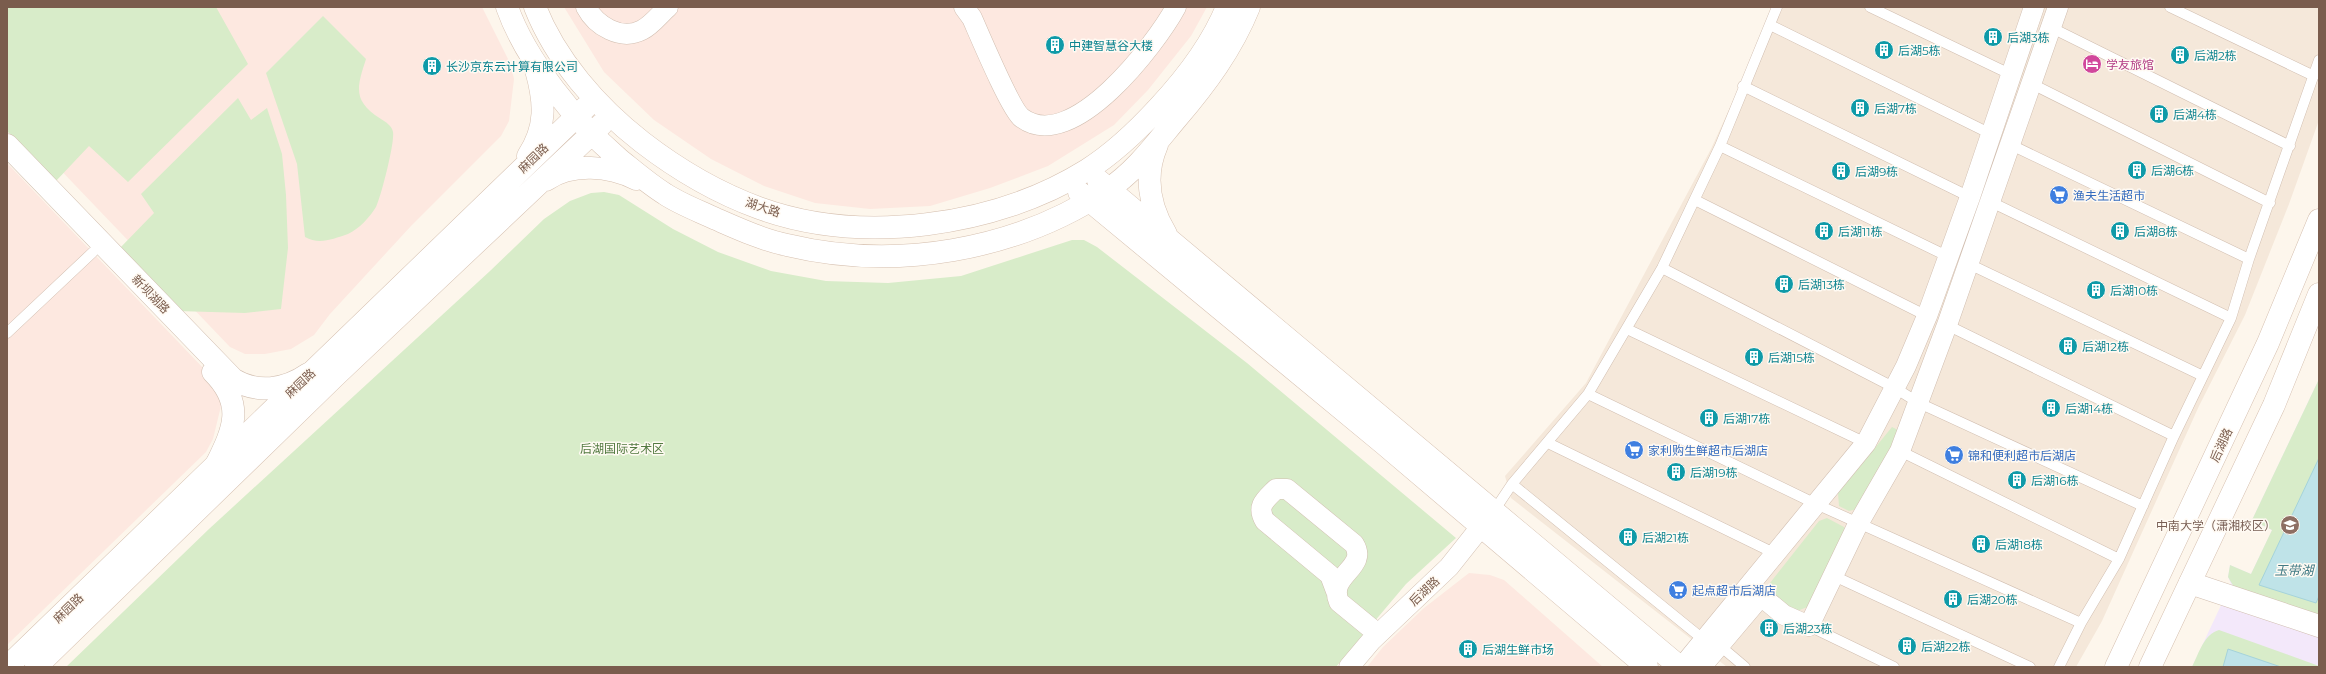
<svg xmlns="http://www.w3.org/2000/svg" width="2326" height="674" font-family="Montserrat,'Noto Sans SC',sans-serif">
  <style>
    .residential { fill: #f5e8da }
    .commercial { fill: #fde8e0 }
    .education { fill: #f3e8fa }
    .green { fill: #d8ecc9 }
    .water { fill: #bfe3e8; stroke: #a5d3da }
    .lines { fill: none; stroke-linecap: round; stroke-linejoin: round }
    .service-casing { stroke: #d1beb0; stroke-width: 11 }
    .minor-casing { stroke: #d1beb0; stroke-width: 21 }
    .tertiary-casing { stroke: #d1beb0; stroke-width: 23 }
    .secondary-casing { stroke: #d6c0b0; stroke-width: 23 }
    .service { stroke: #fff; stroke-width: 10 }
    .minor { stroke: #fff; stroke-width: 20 }
    .tertiary { stroke: #fff; stroke-width: 22 }
    .secondary { stroke: #fff; stroke-width: 22 }
    .labels { text-anchor: middle; dominant-baseline: central; stroke-width: 3; stroke-linejoin: round; paint-order: stroke }
    .culture-label { font-size: 12px; fill: #0d838f; stroke: #fffaf3; text-anchor: start }
    .hotel-label { font-size: 12px; fill: #b23c85; stroke: #fffaf3; text-anchor: start }
    .street-label { font-size: 12px; fill: #7a5c4d; stroke: #fffaf3 }
    .shop-label { font-size: 12px; fill: #366cbe; stroke: #fffaf3; text-anchor: start }
    .park-label { font-size: 12px; fill: #537a41; stroke: #fffaf3 }
    .education-label { font-size: 12px; fill: #785e54; stroke: #fffaf3; text-anchor: end }
    .water-label { font-size: 13px; font-style: italic; fill: #437c86; stroke: #fffaf3 }
  </style>
  <rect width="100%" height="100%" fill="#fdf6ec"/>
  <path class="residential" d="M 1776,7 L 2319,7 L 2319,120 L 2289,204 L 2245,315 L 2199,406 L 2102,621 L 2076,667 L 1727,667 L 1511,498 L 1505,476 L 1586,383 L 1711,149 Z"/>
  <path class="commercial" d="M 7,7 L 482,7 L 510,63 L 514,79 L 509,121 L 501,136 L 411,226 L 330,314 L 314,335 L 291,349 L 265,354 L 245,354 L 230,347 L 7,114 Z
    M 564,7 L 1207,7 L 1191,36 L 1148,90 L 1114,125 L 1048,166 L 990,188 L 930,206 L 870,209 L 815,203 L 764,186 L 711,159 L 654,120 L 604,72 Z
    M 7,163 L 206,371 L 218,388 L 221,406 L 213,439 L 206,452 L 7,645 Z
    M 1469,573 L 1490,575 L 1504,580 L 1603,667 L 1367,667 L 1383,647 L 1424,608 Z"/>
  <path class="education" d="M 2319,379 L 2319,667 L 2192,667 L 2231,584 L 2228,577 L 2230,565 L 2251,574 L 2272,530 L 2252,520 Z"/>
  <path class="green" d="M 7,7 L 216,7 L 248,64 L 128,182 L 89,146 L 56,181 L 7,131 Z
    M 323,16 L 366,59 C 357,87 352,101 381,119 C 386,122 392,126 393,132 C 395,142 381,197 376,207 C 370,217 359,229 348,234 C 333,239 319,245 305,237 L 297,164 L 266,73 Z
    M 238,98 L 251,120 L 267,108 L 282,154 L 286,195 L 288,248 L 281,309 L 245,313 L 177,311 L 119,249 L 154,213 L 141,194 Z
    M 604,192 L 619,195 L 673,229 L 718,252 L 771,271 L 826,281 L 888,283 L 961,276 L 1072,240 L 1084,240 L 1097,247 L 1247,363 L 1456,538 L 1406,584 L 1336,667 L 66,667 L 209,529 L 490,271 L 544,219 L 570,201 L 591,193 Z
    M 2319,379 L 2319,620 L 2235,589 L 2228,577 L 2230,565 L 2251,574 L 2272,530 L 2252,520 Z
    M 1892,427 L 1902,432 L 1857,509 L 1849,511 L 1839,506 L 1838,493 Z
    M 1827,518 L 1844,527 L 1847,532 L 1810,606 L 1797,611 L 1789,609 L 1766,588 L 1819,521 Z
    M 2219,630 L 2319,666 L 2319,667 L 2192,667 C 2199,653 2204,634 2219,630 Z"/>
  <path class="water" d="M 2319,458 L 2319,596 L 2316,603 L 2259,585 Z
    M 2228,649 L 2281,667 L 2223,667 Z"/>
  <g class="lines">
    <g class="service-casing">
      <path id="service" d="M 1870,7 L 2012,75
        M 2170,7 L 2314,76
        M 1770,25 L 1993,135
        M 2052,28 L 2290,146
        M 2032,84 L 2270,203
        M 1743,86 L 1970,197
        M 2007,143 L 2249,259
        M 1720,146 L 1949,257
        M 1695,200 L 1927,316
        M 1991,202 L 2231,318
        M 1969,264 L 2203,376
        M 1662,268 L 1895,388 L 1919,403 L 2143,506
        M 1947,325 L 2174,436
        M 1627,329 L 1866,443
        M 7,333 L 93,252
        M 1588,394 L 1816,504 L 2081,623
        M 1548,443 L 1776,554
        M 1900,451 L 2119,559
        M 1512,484 L 1704,640 L 1719,645 L 1745,667
        M 1494,511 L 1512,484 L 1588,394 L 1662,268 L 1720,146 L 1777,7
        M 1834,576 L 2030,667
        M 1809,626 L 1894,667
        M 2059,667 L 2081,623 L 2119,559 L 2174,436 L 2231,318 L 2249,259 L 2319,60"/>
    </g>
    <g class="minor-casing">
      <path id="minor" d="M 586,7 C 596,26 621,41 642,30 C 652,25 660,14 668,7
        M 964,7 L 972,18 C 980,36 1011,110 1022,118 C 1072,155 1156,44 1176,7
        M 1336,591 L 1330,575 L 1265,521 C 1256,506 1265,500 1276,489 L 1287,489 L 1354,544 C 1369,568 1327,575 1339,602 L 1378,634
        M 1349,667 L 1371,641 L 1449,567 L 1491,514
        M 1682,667 L 1866,443 L 1906,366 L 1927,316 L 1970,197 L 2034,7
        M 1701,667 L 1761,596 L 1784,615 L 1809,626 L 1858,524 L 1900,451 L 1947,325 L 2058,7"/>
    </g>
    <g class="tertiary-casing">
      <path id="tertiary" d="M 7,145 L 233,379 C 257,394 285,390 308,374
        M 213,372 C 245,404 234,429 216,465
        M 2190,583 L 2319,626"/>
    </g>
    <g class="secondary-casing">
      <path id="secondary" d="M 507,7 C 526,61 576,122 619,159 C 634,171 649,184 665,194 C 680,204 699,211 716,219 C 739,229 763,240 787,245 C 895,271 1015,251 1107,190 C 1135,172 1156,143 1177,118 C 1206,84 1232,49 1249,7
        M 535,7 C 556,60 597,107 642,142 C 677,169 718,193 759,208 C 861,245 995,227 1087,170 C 1114,153 1137,131 1159,107 C 1186,78 1212,44 1227,7
        M 1157,145 C 1144,175 1149,206 1166,234
        M 528,156 C 547,127 545,102 536,70
        M 546,180 C 572,162 610,166 636,179
        M 1098,180 L 1680,667
        M 1079,192 L 1384,444 L 1647,667
        M 7,667 L 586,107
        M 36,667 L 335,376 L 602,124
        M 2116,667 L 2268,343 L 2319,220
        M 2150,667 L 2274,405 L 2319,294"/>
    </g>
    <use href="#service" class="service"/>
    <use href="#minor" class="minor"/>
    <use href="#tertiary" class="tertiary"/>
    <use href="#secondary" class="secondary"/>
  </g>
  <defs>
    <g id="building-disc" transform="scale(1)"><circle r="9.5" fill="#0f9aa8" stroke="#fffaf3"/><path d="M-4-6H4V6H1V3H-1V6H-4ZM-2.5-4.3h1.7v1.8h-1.7ZM.8-4.3h1.7v1.8H.8ZM-2.5-1h1.7V.8h-1.7ZM.8-1h1.7V.8H.8Z" fill="#fff"/></g>
    <g id="hotel-disc" transform="scale(1)"><circle r="9.5" fill="#d1479c" stroke="#fffaf3"/><path d="M-6-4.5h1.5V1H6V5H4.5V3h-9V5H-6ZM-4 0a1.8 1.8 0 1 1 3.6 0ZM.5 0V-2.5h3Q6-2.5 6 0Z" fill="#fff"/></g>
    <g id="supermarket-disc" transform="scale(1)"><circle r="9.5" fill="#3f7fe0" stroke="#fffaf3"/><path d="M-6-5.5h2.5l.6 2H6L4.5 2H-2.5L-4.4-4H-6ZM-1.5 3.2a1.3 1.3 0 1 0 .1 0ZM3 3.2a1.3 1.3 0 1 0 .1 0Z" fill="#fff"/></g>
    <g id="university-disc" transform="scale(1)"><circle r="9.5" fill="#8d6e63" stroke="#fffaf3"/><path d="M0-5L7-2L0 1L-7-2ZM-4 1L0 2.5L4 1V4Q0 6-4 4Z" fill="#fff"/></g>
  </defs>
  <g fill-rule="evenodd">
    <use href="#building-disc" x="1993" y="37"/>
    <use href="#building-disc" x="1055" y="45"/>
    <use href="#building-disc" x="1884" y="50"/>
    <use href="#building-disc" x="2180" y="55"/>
    <use href="#hotel-disc" x="2092" y="64"/>
    <use href="#building-disc" x="432" y="66"/>
    <use href="#building-disc" x="1860" y="108"/>
    <use href="#building-disc" x="2159" y="114"/>
    <use href="#building-disc" x="2137" y="170"/>
    <use href="#building-disc" x="1841" y="171"/>
    <use href="#supermarket-disc" x="2059" y="195"/>
    <use href="#building-disc" x="1824" y="231"/>
    <use href="#building-disc" x="2120" y="231"/>
    <use href="#building-disc" x="1784" y="284"/>
    <use href="#building-disc" x="2096" y="290"/>
    <use href="#building-disc" x="2068" y="346"/>
    <use href="#building-disc" x="1754" y="357"/>
    <use href="#building-disc" x="2051" y="408"/>
    <use href="#building-disc" x="1709" y="418"/>
    <use href="#supermarket-disc" x="1634" y="450"/>
    <use href="#supermarket-disc" x="1954" y="455"/>
    <use href="#building-disc" x="1676" y="472"/>
    <use href="#building-disc" x="2017" y="480"/>
    <use href="#university-disc" x="2290" y="525"/>
    <use href="#building-disc" x="1628" y="537"/>
    <use href="#building-disc" x="1981" y="544"/>
    <use href="#supermarket-disc" x="1678" y="590"/>
    <use href="#building-disc" x="1953" y="599"/>
    <use href="#building-disc" x="1769" y="628"/>
    <use href="#building-disc" x="1907" y="646"/>
    <use href="#building-disc" x="1468" y="649"/>
  </g>
  <g class="labels">
    <g class="culture-label">
      <text x="2007" y="37">后湖3栋</text>
      <text x="1069" y="45">中建智慧谷大楼</text>
      <text x="1898" y="50">后湖5栋</text>
      <text x="2194" y="55">后湖2栋</text>
      <text x="446" y="66">长沙京东云计算有限公司</text>
      <text x="1874" y="108">后湖7栋</text>
      <text x="2173" y="114">后湖4栋</text>
      <text x="2151" y="170">后湖6栋</text>
      <text x="1855" y="171">后湖9栋</text>
      <text x="1838" y="231">后湖11栋</text>
      <text x="2134" y="231">后湖8栋</text>
      <text x="1798" y="284">后湖13栋</text>
      <text x="2110" y="290">后湖10栋</text>
      <text x="2082" y="346">后湖12栋</text>
      <text x="1768" y="357">后湖15栋</text>
      <text x="2065" y="408">后湖14栋</text>
      <text x="1723" y="418">后湖17栋</text>
      <text x="1690" y="472">后湖19栋</text>
      <text x="2031" y="480">后湖16栋</text>
      <text x="1642" y="537">后湖21栋</text>
      <text x="1995" y="544">后湖18栋</text>
      <text x="1967" y="599">后湖20栋</text>
      <text x="1783" y="628">后湖23栋</text>
      <text x="1921" y="646">后湖22栋</text>
      <text x="1482" y="649">后湖生鲜市场</text>
    </g>
    <g class="hotel-label">
      <text x="2106" y="64">学友旅馆</text>
    </g>
    <g class="street-label">
      <text transform="translate(533 158) rotate(-44)">麻园路</text>
      <text transform="translate(763 207) rotate(18)">湖大路</text>
      <text transform="translate(151 294) rotate(46)">新坝湖路</text>
      <text transform="translate(300 383) rotate(-43)">麻园路</text>
      <text transform="translate(2221 445) rotate(-65)">后湖路</text>
      <text transform="translate(1424 591) rotate(-43)">后湖路</text>
      <text transform="translate(68 608) rotate(-44)">麻园路</text>
    </g>
    <g class="shop-label">
      <text x="2073" y="195">渔夫生活超市</text>
      <text x="1648" y="450">家利购生鲜超市后湖店</text>
      <text x="1968" y="455">锦和便利超市后湖店</text>
      <text x="1692" y="590">起点超市后湖店</text>
    </g>
    <g class="park-label">
      <text x="622" y="448">后湖国际艺术区</text>
    </g>
    <g class="education-label">
      <text x="2276" y="525">中南大学（潇湘校区）</text>
    </g>
    <g class="water-label">
      <text x="2294" y="570">玉带湖</text>
    </g>
  </g>
  <rect width="2326" height="674" fill="none" stroke="#7a5c4d" stroke-width="16"/>
</svg>
